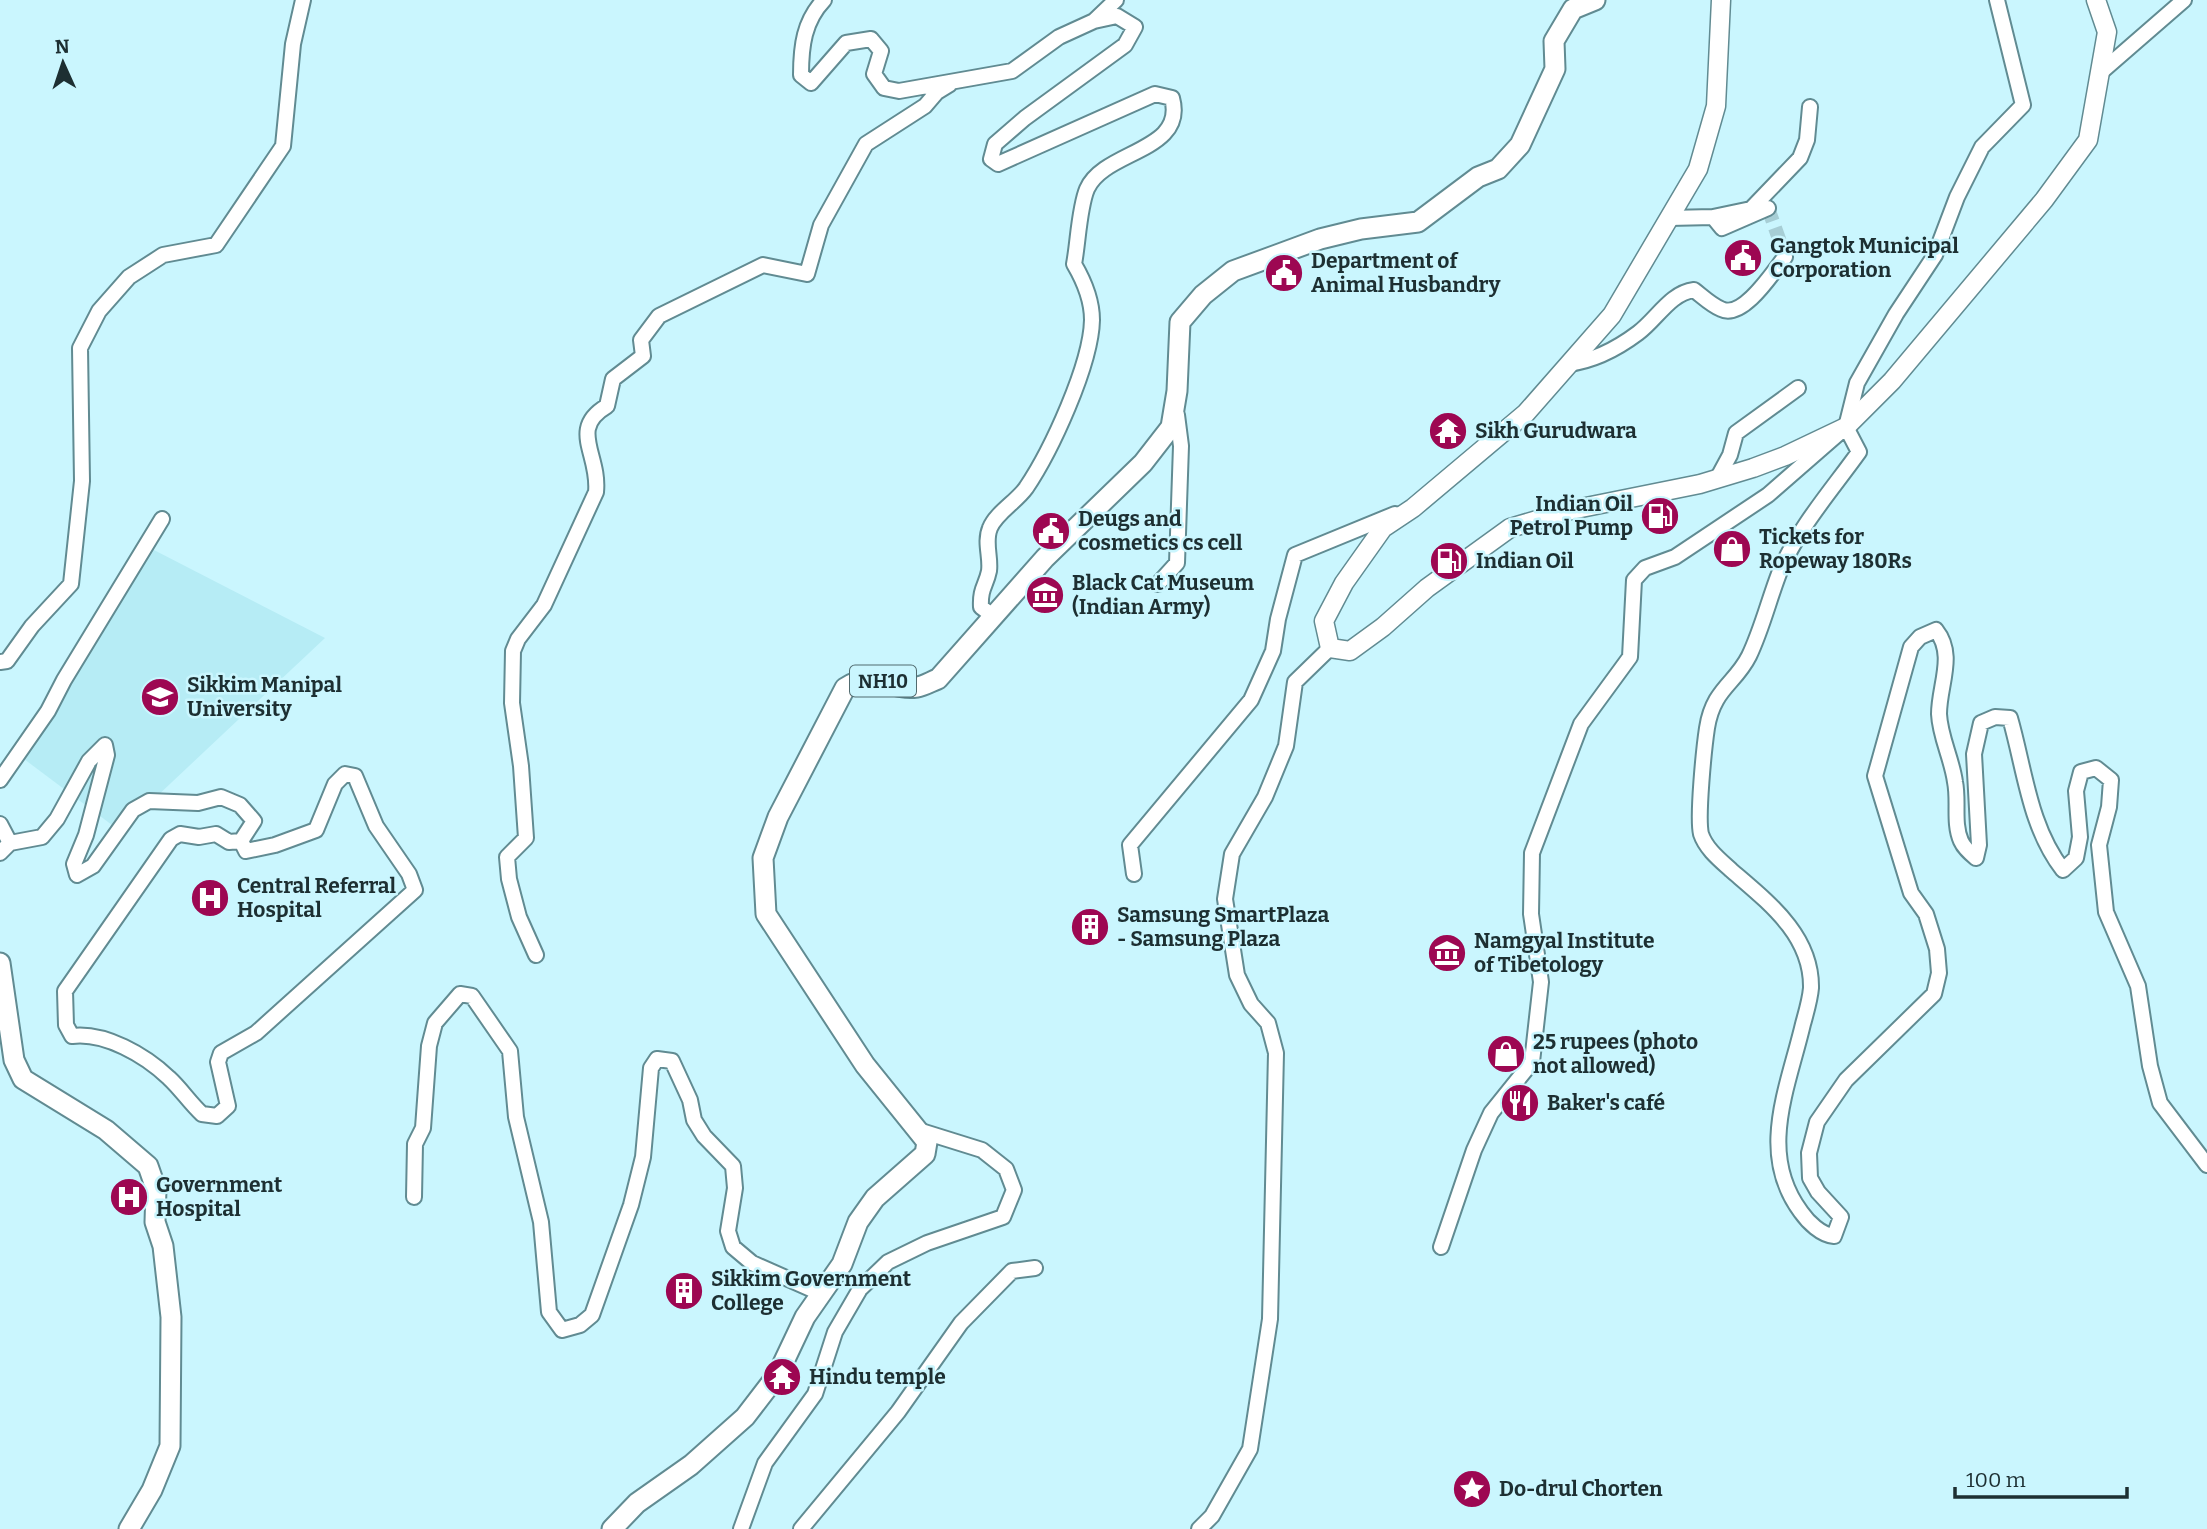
<svg xmlns="http://www.w3.org/2000/svg" width="2207" height="1529" font-family="Bitter,serif">
  <style>
    .built { fill: #b6ecf5 }
    .lines { fill: none; stroke-linecap: round; stroke-linejoin: round }
    .minor-tunnel { stroke: #a7ced5; stroke-width: 14; stroke-dasharray: 14 7; stroke-linecap: butt }
    .minor-casing { stroke: #618b92; stroke-width: 18 }
    .major-casing { stroke: #618b92; stroke-width: 21 }
    .highway-casing { stroke: #618b92; stroke-width: 23 }
    .minor { stroke: #fff; stroke-width: 14 }
    .major { stroke: #fff; stroke-width: 18 }
    .highway { stroke: #fff; stroke-width: 19 }
    .labels { text-anchor: middle; dominant-baseline: central; stroke-width: 5; stroke-linejoin: round; paint-order: stroke }
    .shield { fill: #caf6fe; stroke: #516b6f; stroke-width: 2 }
    .shield-label { font-size: 19px; font-weight: bold; fill: #1d2f32 }
    .poi-label { font-size: 21px; font-weight: bold; fill: #1d2f32; stroke: #caf6fe; text-anchor: start }
  </style>
  <rect width="100%" height="100%" fill="#caf6fe"/>
  <path class="built" d="M 152,549 L 325,638 L 120,831 L 20,756 Z"/>
  <g class="lines">
    <path class="minor-tunnel" d="M 1768,208 L 1784,253"/>
    <g class="minor-casing">
      <path id="minor" d="M 824,0 C 804,21 801,46 801,75 L 811,83 L 846,43 L 871,39 L 881,51 L 874,74 L 884,88 L 899,91 L 1012,71 L 1059,37 L 1094,21 L 1117,16 L 1135,27 L 1125,45 L 1025,118 L 995,144 L 991,159 L 998,164 L 1155,94 L 1172,98 C 1187,152 1104,150 1087,189 C 1079,208 1078,244 1074,264 C 1084,281 1092,300 1092,320 C 1091,365 1051,451 1026,488 C 1016,502 996,513 990,528 C 984,542 991,557 989,571 C 986,586 980,588 981,607 L 993,616
        M 1095,20 L 1116,0
        M 2100,73 L 2184,0
        M 1713,217 L 1722,228 L 1768,208
        M 1669,218 L 1713,217 L 1751,209 L 1800,158 L 1807,140 L 1810,107
        M 1568,364 C 1593,361 1618,348 1638,333 C 1657,319 1670,293 1694,290 C 1702,296 1711,305 1721,309 C 1743,320 1773,272 1785,257 L 1784,253
        M 1846,427 L 1857,383 L 1896,314 L 1935,255 L 1957,197 L 1982,147 L 2023,105 L 1997,0
        M 1717,479 L 1730,455 L 1736,433 L 1798,388
        M 1158,584 L 1177,563 L 1181,446 L 1177,415
        M 0,662 L 7,661 L 32,626 L 71,584 L 82,481 L 80,348 L 99,311 L 129,277 L 163,255 L 216,245 L 283,146 L 293,44 L 303,0
        M 345,774 L 355,776 L 376,826 L 409,874 L 415,890 L 256,1033 L 221,1053 L 218,1062 L 228,1106 L 217,1116 L 202,1114 C 190,1103 181,1089 169,1078 C 145,1055 105,1032 72,1036 L 66,1025 L 65,991 L 171,839 L 180,834 L 199,837 L 216,834 L 229,842 L 241,841 L 246,851 L 275,845 L 316,830 L 335,784 Z
        M 0,780 L 48,711 L 64,680 L 162,519
        M 0,824 L 10,843 L 42,837 L 57,819 L 89,761 L 105,745 L 107,755 L 86,835 L 74,864 L 77,875 L 93,866 L 133,810 L 149,801 L 198,803 L 221,797 L 240,805 L 254,821 L 241,841
        M 0,853 L 10,843
        M 1134,874 L 1130,845 L 1251,700 L 1273,651 L 1278,619 L 1295,555 L 1395,514
        M 536,955 L 519,917 L 509,879 L 507,857 L 526,838 L 521,766 L 512,703 L 513,651 L 518,639 L 544,605 L 596,492 C 600,454 568,429 607,406 L 613,379 L 643,356 L 641,340 L 659,316 L 763,265 L 807,274 L 821,225 L 866,144 L 925,106 L 937,92 L 950,84
        M 414,1197 L 415,1144 L 423,1128 L 429,1046 L 435,1023 L 460,994 L 472,996 L 510,1051 L 516,1117 L 541,1222 L 549,1312 L 562,1330 L 580,1325 L 592,1315 L 631,1205 L 643,1157 L 651,1068 L 657,1059 L 672,1061 L 690,1100 L 694,1120 L 704,1136 L 733,1166 L 735,1188 L 728,1231 L 733,1247 L 752,1263 L 820,1293
        M 1441,1247 L 1474,1150 L 1491,1113 L 1532,1062 L 1541,982 L 1531,914 L 1532,853 L 1581,724 L 1630,657 L 1634,580 L 1645,568 L 1675,557 L 1768,495 L 1846,427 L 1859,452 C 1831,491 1799,527 1780,571 C 1769,599 1762,629 1749,656 C 1735,684 1713,689 1707,728 C 1704,748 1697,817 1701,834 C 1706,849 1720,860 1731,870 C 1768,902 1812,935 1811,988 C 1810,1000 1806,1013 1803,1024 C 1788,1088 1757,1153 1801,1212 C 1808,1222 1821,1235 1834,1236 L 1841,1217 L 1818,1192 L 1810,1178 L 1809,1153 L 1817,1122 L 1846,1080 L 1934,994 L 1939,973 L 1937,949 L 1926,914 L 1911,893 L 1875,776 L 1911,647 L 1920,637 L 1936,630 C 1956,655 1939,685 1939,714 C 1940,737 1952,759 1955,782 C 1959,801 1953,823 1961,841 C 1964,848 1970,853 1976,858 L 1979,845 L 1974,754 L 1981,723 L 1995,717 L 2010,718 C 2025,770 2029,826 2063,870 L 2076,858 L 2080,837 L 2076,791 L 2081,772 L 2096,768 L 2111,780 L 2109,807 L 2099,845 L 2106,912 L 2138,986 L 2150,1066 L 2160,1103 L 2207,1165
        M 741,1529 L 765,1463 L 815,1394 L 835,1332 L 860,1289 L 888,1262 L 927,1243 L 1003,1217 L 1014,1190 L 1006,1169 L 982,1150 L 918,1130
        M 801,1529 L 898,1412 L 961,1323 L 1012,1271 L 1035,1268
        M 1199,1529 L 1212,1516 L 1250,1449 L 1270,1319 L 1276,1053 L 1268,1023 L 1251,1004 L 1237,975 L 1225,899 L 1232,854 L 1265,797 L 1286,746 L 1295,682 L 1330,648"/>
    </g>
    <g class="major-casing">
      <path id="major" d="M 1721,0 L 1716,106 L 1698,169 L 1612,315 L 1526,413 L 1413,508 L 1383,528 L 1344,583 L 1324,621 L 1330,648 L 1350,651 L 1383,627 L 1427,588 L 1510,528 L 1571,510 L 1700,484 L 1753,468 L 1785,456 L 1846,427 L 1892,381 L 2044,200 L 2088,140 L 2107,32 L 2096,0"/>
    </g>
    <g class="highway-casing">
      <path id="highway" d="M 0,963 L 14,1060 L 23,1079 L 106,1130 L 148,1166 L 156,1189 L 155,1222 L 163,1246 L 171,1317 L 170,1446 L 152,1490 L 129,1529
        M 612,1529 L 637,1503 L 691,1465 L 745,1417 L 778,1374 L 805,1317 L 842,1264 L 858,1222 L 875,1198 L 925,1154 L 927,1142 L 865,1065 L 766,914 L 763,858 L 778,817 L 845,688 C 875,668 888,691 917,687 C 924,686 932,681 938,679 L 1045,558 L 1143,463 L 1171,427 L 1177,391 L 1180,322 L 1203,295 L 1233,271 L 1320,239 L 1361,229 L 1418,222 L 1478,177 L 1498,169 L 1520,145 L 1555,69 L 1554,41 L 1573,9 L 1595,0"/>
    </g>
    <use href="#minor" class="minor"/>
    <use href="#major" class="major"/>
    <use href="#highway" class="highway"/>
  </g>
  <defs>
    <g id="civic-disc" transform="scale(2.0125)"><circle r="9.5" fill="#9d0752" stroke="#caf6fe"/><path d="M-.6-6.5H3V-4.5H.6V-3L4-1V1h2V6H-6V1h2V-1L-.6-3ZM-1.2 2.5V6h2.4V2.5Z" fill="#fff"/></g>
    <g id="temple-disc" transform="scale(2.0125)"><circle r="9.5" fill="#9d0752" stroke="#caf6fe"/><path d="M0-6L5-2H3V0L6.5 2.5H4V6H1.5V3h-3V6H-4V2.5H-6.5L-3 0V-2H-5Z" fill="#fff"/></g>
    <g id="fuel-disc" transform="scale(2.0125)"><circle r="9.5" fill="#9d0752" stroke="#caf6fe"/><path d="M-5.5-6h7V0h2V4h1.3V-2.5L3-4.5l.8-.8L6-3V5H2.5V1h-1V6h-7ZM-4.2-4.7v3.2H.2V-4.7Z" fill="#fff"/></g>
    <g id="shop-disc" transform="scale(2.0125)"><circle r="9.5" fill="#9d0752" stroke="#caf6fe"/><path d="M-5-2.5h2.3a2.7 3.5 0 0 1 5.4 0H5L5.5 6h-11ZM-1.5-2.5h3a1.5 2.3 0 0 0-3 0Z" fill="#fff"/></g>
    <g id="museum-disc" transform="scale(2.0125)"><circle r="9.5" fill="#9d0752" stroke="#caf6fe"/><path d="M0-6L6-3V-2H-6V-3ZM-5-1h2V3h-2ZM-1-1h2V3h-2ZM3-1h2V3H3ZM-6 4H6V6H-6Z" fill="#fff"/></g>
    <g id="university-disc" transform="scale(2.0125)"><circle r="9.5" fill="#9d0752" stroke="#caf6fe"/><path d="M0-5L7-2L0 1L-7-2ZM-4 1L0 2.5L4 1V4Q0 6-4 4Z" fill="#fff"/></g>
    <g id="hospital-disc" transform="scale(2.0125)"><circle r="9.5" fill="#9d0752" stroke="#caf6fe"/><path d="M-5-5h3v3.5h4V-5h3V5h-3V1.5h-4V5h-3Z" fill="#fff"/></g>
    <g id="building-disc" transform="scale(2.0125)"><circle r="9.5" fill="#9d0752" stroke="#caf6fe"/><path d="M-4-6H4V6H1V3H-1V6H-4ZM-2.5-4.3h1.7v1.8h-1.7ZM.8-4.3h1.7v1.8H.8ZM-2.5-1h1.7V.8h-1.7ZM.8-1h1.7V.8H.8Z" fill="#fff"/></g>
    <g id="restaurant-disc" transform="scale(2.0125)"><circle r="9.5" fill="#9d0752" stroke="#caf6fe"/><path d="M-5-6h1v4h1v-4h1v4h1v-4h1v5L-1.5 .5V6h-2V.5L-5-1ZM5-6V6H3V1.5H1.5Q1.5-4 5-6Z" fill="#fff"/></g>
    <g id="sight-disc" transform="scale(2.0125)"><circle r="9.5" fill="#9d0752" stroke="#caf6fe"/><path d="M0-6L1.8-2.2L6-1.7L2.9 1.2L3.7 5.4L0 3.3L-3.7 5.4L-2.9 1.2L-6-1.7L-1.8-2.2Z" fill="#fff"/></g>
  </defs>
  <g fill-rule="evenodd">
    <use href="#civic-disc" x="1743" y="258"/>
    <use href="#civic-disc" x="1284" y="273"/>
    <use href="#temple-disc" x="1448" y="431"/>
    <use href="#fuel-disc" x="1660" y="516"/>
    <use href="#civic-disc" x="1051" y="531"/>
    <use href="#shop-disc" x="1732" y="549"/>
    <use href="#fuel-disc" x="1449" y="561"/>
    <use href="#museum-disc" x="1045" y="595"/>
    <use href="#university-disc" x="160" y="697"/>
    <use href="#hospital-disc" x="210" y="898"/>
    <use href="#building-disc" x="1090" y="927"/>
    <use href="#museum-disc" x="1447" y="953"/>
    <use href="#shop-disc" x="1506" y="1054"/>
    <use href="#restaurant-disc" x="1520" y="1103"/>
    <use href="#hospital-disc" x="129" y="1197"/>
    <use href="#building-disc" x="684" y="1291"/>
    <use href="#temple-disc" x="782" y="1377"/>
    <use href="#sight-disc" x="1472" y="1489"/>
  </g>
  <g class="labels">
    <rect class="shield" x="850" y="665.5" width="66" height="31" rx="5"/>
    <g class="shield-label">
      <text x="883" y="681">NH10</text>
    </g>
    <g class="poi-label">
      <text x="1770" y="246">Gangtok Municipal<tspan x="1770" dy="24">Corporation</tspan></text>
      <text x="1311" y="261">Department of<tspan x="1311" dy="24">Animal Husbandry</tspan></text>
      <text x="1475" y="431">Sikh Gurudwara</text>
      <text x="1633" y="504" text-anchor="end">Indian Oil<tspan x="1633" dy="24">Petrol Pump</tspan></text>
      <text x="1078" y="519">Deugs and<tspan x="1078" dy="24">cosmetics cs cell</tspan></text>
      <text x="1759" y="537">Tickets for<tspan x="1759" dy="24">Ropeway 180Rs</tspan></text>
      <text x="1476" y="561">Indian Oil</text>
      <text x="1072" y="583">Black Cat Museum<tspan x="1072" dy="24">(Indian Army)</tspan></text>
      <text x="187" y="685">Sikkim Manipal<tspan x="187" dy="24">University</tspan></text>
      <text x="237" y="886">Central Referral<tspan x="237" dy="24">Hospital</tspan></text>
      <text x="1117" y="915">Samsung SmartPlaza<tspan x="1117" dy="24">- Samsung Plaza</tspan></text>
      <text x="1474" y="941">Namgyal Institute<tspan x="1474" dy="24">of Tibetology</tspan></text>
      <text x="1533" y="1042">25 rupees (photo<tspan x="1533" dy="24">not allowed)</tspan></text>
      <text x="1547" y="1103">Baker's café</text>
      <text x="156" y="1185">Government<tspan x="156" dy="24">Hospital</tspan></text>
      <text x="711" y="1279">Sikkim Government<tspan x="711" dy="24">College</tspan></text>
      <text x="809" y="1377">Hindu temple</text>
      <text x="1499" y="1489">Do-drul Chorten</text>
    </g>
  </g>
  <g transform="translate(63 63) rotate(357)" stroke="#caf6fe" stroke-width="5" paint-order="stroke">
  <path d="M0-5L12 26L0 18L-12 26Z" fill="#1d2f32"/>
  <text y="-10" font-size="19" font-weight="bold" text-anchor="middle" fill="#1d2f32">N</text>
  </g>
  <path d="M1955 1487v10h172v-10" fill="none" stroke="#1d2f32" stroke-width="3.5"/>
  <text x="1966" y="1487" font-size="21" fill="#1d2f32" stroke="#caf6fe" stroke-width="5" paint-order="stroke">100 m</text>
</svg>
